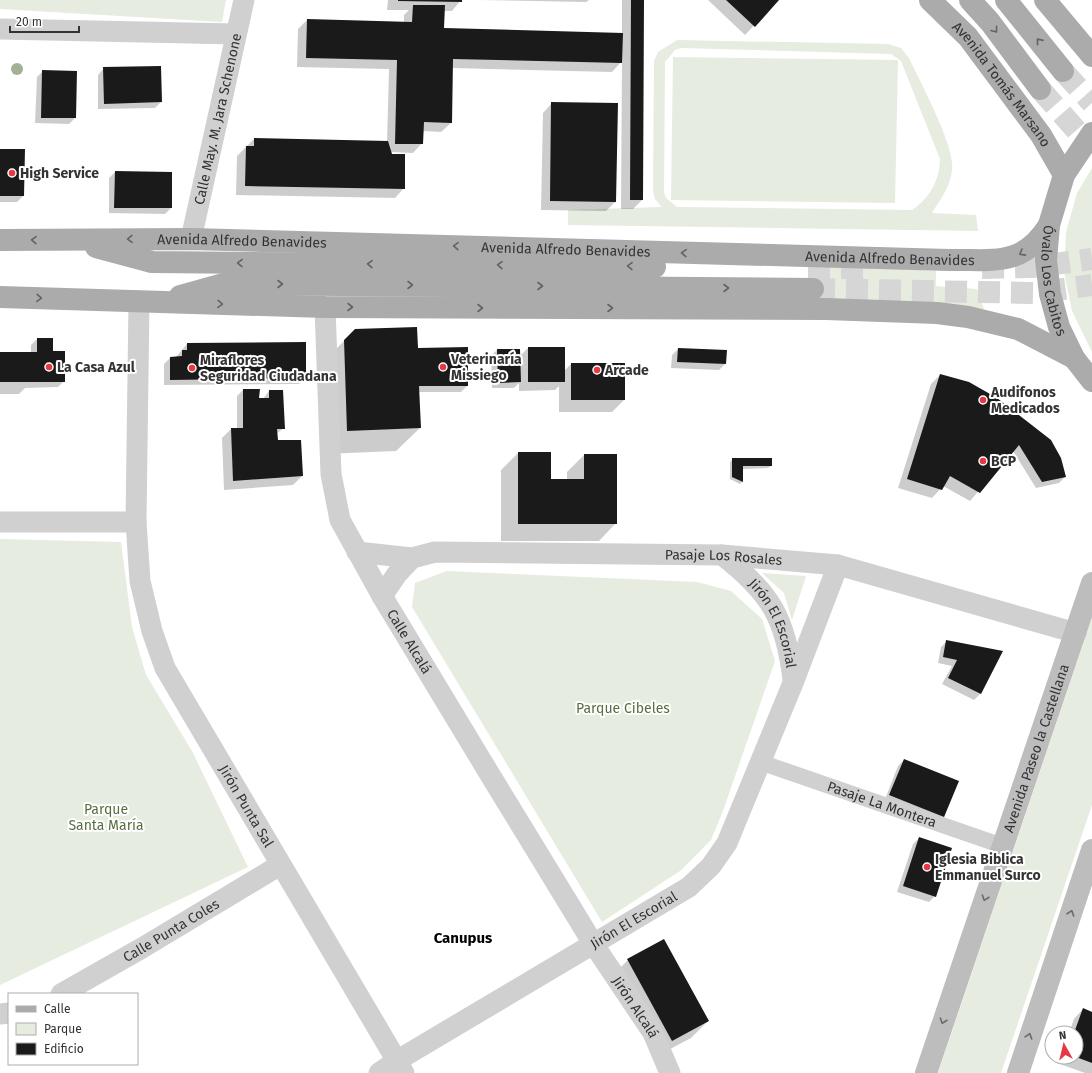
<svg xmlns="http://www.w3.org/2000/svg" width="1092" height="1073" font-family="'Fira Sans',sans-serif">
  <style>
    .green { fill: #e6ecdf; fill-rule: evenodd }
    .shadow { fill: #0003 }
    .building { fill: #1a1a1a }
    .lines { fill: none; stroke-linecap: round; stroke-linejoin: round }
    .primary-tunnel { stroke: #d6d6d6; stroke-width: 22; stroke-dasharray: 22 11; stroke-linecap: butt }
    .pedestrian { stroke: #d0d0d0; stroke-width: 16 }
    .minor { stroke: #d0d0d0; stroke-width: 21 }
    .secondary { stroke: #bdbdbd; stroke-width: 22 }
    .primary { stroke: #ababab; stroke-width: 22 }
    .tree { fill: #a2b095 }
    .oneway { stroke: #636363 }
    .oneway2 { stroke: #6a6a6a }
    .poi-dot { fill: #e63946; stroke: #fff; stroke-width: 1.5 }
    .labels { text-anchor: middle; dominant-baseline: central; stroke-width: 4; stroke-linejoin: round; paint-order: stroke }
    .street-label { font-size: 14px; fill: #333; stroke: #fff }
    .poi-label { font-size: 14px; font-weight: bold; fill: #333; stroke: #fff; text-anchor: start }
    .park-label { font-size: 14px; fill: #56703f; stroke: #fff }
    .neighbourhood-label { font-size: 15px; font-weight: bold; fill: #000; stroke: #fff }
  </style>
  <rect width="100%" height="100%" fill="#fff"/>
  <path class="green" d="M 0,0 L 226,0 L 222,22 L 0,9 Z
    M 677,40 L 888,44 L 901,48 L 909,58 C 920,82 956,147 952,171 C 950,187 940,200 932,213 L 976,215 L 978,231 L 568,225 L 568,210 L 662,207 L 655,199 L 653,191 L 654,61 L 658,52 ZM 681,48 L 891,54 L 901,61 L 940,159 C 940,180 929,199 912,210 L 677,207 L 666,198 L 664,192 L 665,62 L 675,50 Z
    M 673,57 L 898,60 L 895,203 L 671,200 Z
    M 1092,168 L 1092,352 L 1072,311 L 1064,272 L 1066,232 L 1077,193 Z
    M 824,264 L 936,271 L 936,286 L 977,289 L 984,309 L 824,306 Z
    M 0,539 L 121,542 L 132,627 L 146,675 L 192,751 L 248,867 L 0,985 Z
    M 447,571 L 697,582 L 731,591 L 762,619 L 775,661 L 723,811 L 711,840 L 680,871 L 602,922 L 412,607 L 415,583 Z
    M 762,573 L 806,576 L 792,620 L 784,593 Z
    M 1092,618 L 1092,805 L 1001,1073 L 938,1073 Z"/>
  <path class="shadow" d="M 388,0 L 461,0 L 452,11 L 443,11 L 443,29 L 622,34 L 622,0 L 643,0 L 642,200 L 633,209 L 621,209 L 622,61 L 612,72 L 452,68 L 451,123 L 441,132 L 423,131 L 422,143 L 413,153 L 390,152 L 404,188 L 395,198 L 236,195 L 237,156 L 254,139 L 387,142 L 389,69 L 297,67 L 298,29 L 307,20 L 404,23 L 404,15 L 409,10 L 387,10 Z
    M 479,0 L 589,0 L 586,2 Z
    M 708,0 L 778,0 L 745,35 Z
    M 104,68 L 161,102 L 155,108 L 98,109 L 98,75 Z
    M 43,71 L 75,118 L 69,124 L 35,123 L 37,77 Z
    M 552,103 L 615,202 L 606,211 L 541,210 L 543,113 Z
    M 0,150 L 24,150 L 23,196 L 17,202 L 0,202 Z
    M 115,172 L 171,208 L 165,214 L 109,213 L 109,178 Z
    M 355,330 L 417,349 L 467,386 L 461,392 L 418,392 L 420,428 L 396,451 L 324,454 L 321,364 Z
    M 37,339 L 52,352 L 64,381 L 58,387 L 25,388 L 19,394 L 0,394 L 0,353 L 31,353 L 31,345 Z
    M 305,343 L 305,378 L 299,384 L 164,385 L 164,364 L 170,358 L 176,357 L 187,344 Z
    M 528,348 L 564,371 L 571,364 L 624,400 L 612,412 L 559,412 L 559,386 L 555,390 L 519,391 L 519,383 L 514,388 L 492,388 L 491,356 L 497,350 L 520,356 Z
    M 678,349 L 725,364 L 719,370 L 671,368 L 672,355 Z
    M 940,375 L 1065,477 L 1059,483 L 1036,488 L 1013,451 L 970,501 L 943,486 L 932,498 L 898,488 L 931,384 Z
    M 243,390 L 258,399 L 263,399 L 269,391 L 284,428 L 276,434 L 277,441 L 302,476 L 293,485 L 224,490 L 222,438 L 231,429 L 237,429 L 237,396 Z
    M 518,453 L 550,453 L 550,480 L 567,480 L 567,472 L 584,455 L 616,523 L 599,541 L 501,541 L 501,470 Z
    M 733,459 L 771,466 L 768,468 L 742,469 L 742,482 L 740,484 L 730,479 L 730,462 Z
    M 947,641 L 1001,652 L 980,694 L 974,700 L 942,684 L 952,666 L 938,663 L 941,647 Z
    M 904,760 L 958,782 L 944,817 L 938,823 L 884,802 L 898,766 Z
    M 919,838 L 935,896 L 929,902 L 897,892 L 913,844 Z
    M 628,960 L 708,1021 L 691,1038 L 655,1057 L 611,977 Z
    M 1083,1009 L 1092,1013 L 1092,1073 L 1085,1073 L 1057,1063 L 1060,1057 L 1076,1057 L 1076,1033 L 1069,1033 L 1074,1019 Z"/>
  <path class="building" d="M 398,0 L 462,0 L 462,2 L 398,1 Z
    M 631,0 L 644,0 L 643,200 L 630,200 Z
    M 726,0 L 779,0 L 755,27 Z
    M 413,5 L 445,5 L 444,28 L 623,33 L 622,63 L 453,59 L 452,123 L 424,122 L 423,144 L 395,144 L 397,60 L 306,58 L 307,19 L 412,22 Z
    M 161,66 L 162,102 L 104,104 L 103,67 Z
    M 42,70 L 77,71 L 76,118 L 41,118 Z
    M 551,102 L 618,103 L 616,202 L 550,201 Z
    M 254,138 L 388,141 L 392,154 L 405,154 L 405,189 L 245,186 L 246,146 L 254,146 Z
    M 0,149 L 25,149 L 24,196 L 0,196 Z
    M 115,171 L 172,172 L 172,208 L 114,208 Z
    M 417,327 L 418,348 L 468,347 L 468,386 L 419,386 L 421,428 L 347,431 L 344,340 L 355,329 Z
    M 37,338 L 53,338 L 53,351 L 65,351 L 65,382 L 0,382 L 0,352 L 37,352 Z
    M 306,342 L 306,378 L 170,380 L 170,357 L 182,356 L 182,350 L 187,350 L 187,343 Z
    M 528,347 L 565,347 L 565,382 L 528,382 Z
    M 678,348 L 727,350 L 726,364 L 677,362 Z
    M 497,349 L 520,349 L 521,382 L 498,383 Z
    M 571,363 L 625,363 L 625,400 L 571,400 Z
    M 940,374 L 969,382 L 997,398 L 1051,440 L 1061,458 L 1066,477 L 1042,482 L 1019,445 L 980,493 L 950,476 L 942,490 L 907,479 Z
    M 243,389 L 260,389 L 259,398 L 269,398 L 269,390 L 283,390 L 285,429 L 277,429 L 278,440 L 301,440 L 303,476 L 233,481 L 231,428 L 243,428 Z
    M 518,452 L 551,452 L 551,479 L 584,479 L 584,454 L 617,454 L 617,524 L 518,524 Z
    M 732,458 L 772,458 L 772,466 L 743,466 L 743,482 L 732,477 Z
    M 946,640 L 1003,651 L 981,694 L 948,678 L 957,660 L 943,657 Z
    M 904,759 L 959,781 L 944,817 L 889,795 Z
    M 919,837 L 952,848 L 936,897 L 903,886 Z
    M 664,939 L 709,1021 L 672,1041 L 627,959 Z
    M 1083,1008 L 1092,1012 L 1092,1063 L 1076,1057 L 1076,1033 L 1074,1033 Z"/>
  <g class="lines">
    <path class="primary-tunnel" d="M 1063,71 L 1092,103
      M 1040,89 L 1092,148
      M 808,268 L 869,268
      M 982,268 L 1032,267 L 1092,259
      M 813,289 L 1035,293 L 1092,285"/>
    <path class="pedestrian" id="s1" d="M 760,762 L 1003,846"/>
    <g class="minor">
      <path d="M 0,29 L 236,34"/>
      <path id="s2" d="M 191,239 L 244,0"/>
      <path id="s3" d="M 139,301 L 136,522 L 140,581 L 152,631 L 165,668 L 404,1073"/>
      <path id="s4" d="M 325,307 L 331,474 L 340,520 L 382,596 L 492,778 L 594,945 L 653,1033 L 670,1073"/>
      <path d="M 0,522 L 136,522"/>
      <path d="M 357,552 L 412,558"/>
      <path id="s5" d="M 722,555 C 771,593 786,619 793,680"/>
      <path id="s6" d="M 382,596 L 397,574 L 412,558 L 435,552 L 722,555 L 838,565 L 1076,633"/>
      <path id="s7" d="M 61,994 L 142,948 L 280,865"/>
      <path d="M 0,1014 L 9,1013"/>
      <path id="s8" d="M 379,1073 L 398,1060 L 689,887 L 711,866 L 727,843 L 793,683 L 838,565"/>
    </g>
    <g class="secondary">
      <path id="s9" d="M 926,1073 L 1092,583"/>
      <path d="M 1018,1073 L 1092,850"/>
    </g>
    <g class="primary">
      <path id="s10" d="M 930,0 L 968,37 L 1041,135 L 1064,175"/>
      <path d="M 970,0 L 990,22 L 1040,89"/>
      <path d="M 1006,0 L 1063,71"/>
      <path d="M 1045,0 L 1092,56"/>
      <path id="s11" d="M 1092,133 L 1064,175 L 1049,225 L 1046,260 L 1050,294 L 1059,327 L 1074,358 L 1092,381"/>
      <path id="s12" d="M 0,240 L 191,239 L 949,260 C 993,259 1022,268 1049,225"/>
      <path d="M 96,247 L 152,262 L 655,267"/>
      <path d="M 180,296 L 223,284 L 813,289"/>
      <path d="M 0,297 L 325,307 L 826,309 L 937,313 L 968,317 L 1018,329 L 1074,358"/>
    </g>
  </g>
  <circle class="tree" cx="17" cy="69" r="6"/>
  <defs><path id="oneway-chevron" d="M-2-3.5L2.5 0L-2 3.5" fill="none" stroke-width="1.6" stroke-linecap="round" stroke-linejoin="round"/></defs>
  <g class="oneway">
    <use href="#oneway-chevron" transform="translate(995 30) rotate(53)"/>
    <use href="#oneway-chevron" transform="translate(1039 41) rotate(-129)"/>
    <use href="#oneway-chevron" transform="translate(130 239) rotate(179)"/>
    <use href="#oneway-chevron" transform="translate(34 240) rotate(-179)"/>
    <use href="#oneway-chevron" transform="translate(456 246) rotate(-178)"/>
    <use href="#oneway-chevron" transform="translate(684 253) rotate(-178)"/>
    <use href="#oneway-chevron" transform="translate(1022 253) rotate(151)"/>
    <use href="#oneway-chevron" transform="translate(240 263) rotate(-179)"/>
    <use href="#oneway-chevron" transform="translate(370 264) rotate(-179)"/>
    <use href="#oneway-chevron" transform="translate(500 265) rotate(-179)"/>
    <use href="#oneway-chevron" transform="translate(630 266) rotate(-179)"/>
    <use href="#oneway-chevron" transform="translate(280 284)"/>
    <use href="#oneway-chevron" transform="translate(410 285)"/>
    <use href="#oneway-chevron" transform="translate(540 286)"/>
    <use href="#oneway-chevron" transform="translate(726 288)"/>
    <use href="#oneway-chevron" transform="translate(39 298) rotate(2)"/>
    <use href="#oneway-chevron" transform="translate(220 304) rotate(2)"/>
    <use href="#oneway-chevron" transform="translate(350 307)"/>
    <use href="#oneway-chevron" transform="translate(480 308)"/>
    <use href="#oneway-chevron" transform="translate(610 308)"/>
  </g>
  <g class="oneway2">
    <use href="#oneway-chevron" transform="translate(985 898) rotate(109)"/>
    <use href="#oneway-chevron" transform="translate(1071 913) rotate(-71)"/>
    <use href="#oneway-chevron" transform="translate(943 1021) rotate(109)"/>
    <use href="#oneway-chevron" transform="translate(1029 1036) rotate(-72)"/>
  </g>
  <g class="poi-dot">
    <circle cx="12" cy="173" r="4"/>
    <circle cx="49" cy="367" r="4"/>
    <circle cx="443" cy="367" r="4"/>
    <circle cx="192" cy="368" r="4"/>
    <circle cx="597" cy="370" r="4"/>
    <circle cx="983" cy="400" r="4"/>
    <circle cx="983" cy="461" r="4"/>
    <circle cx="927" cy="867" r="4"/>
  </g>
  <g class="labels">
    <g class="street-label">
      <text stroke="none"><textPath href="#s10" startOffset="111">Avenida Tomás Marsano</textPath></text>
      <text stroke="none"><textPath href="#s2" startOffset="123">Calle May. M. Jara Schenone</textPath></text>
      <text stroke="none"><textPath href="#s12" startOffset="242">Avenida Alfredo Benavides</textPath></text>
      <text stroke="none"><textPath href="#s12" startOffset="566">Avenida Alfredo Benavides</textPath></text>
      <text stroke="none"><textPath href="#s12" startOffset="890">Avenida Alfredo Benavides</textPath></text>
      <text stroke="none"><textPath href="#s11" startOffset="159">Óvalo Los Cabitos</textPath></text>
      <text stroke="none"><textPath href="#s6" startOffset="361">Pasaje Los Rosales</textPath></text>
      <text stroke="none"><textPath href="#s5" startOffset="88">Jirón El Escorial</textPath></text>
      <text stroke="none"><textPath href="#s4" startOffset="354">Calle Alcalá</textPath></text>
      <text stroke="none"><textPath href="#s9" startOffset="343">Avenida Paseo la Castellana</textPath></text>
      <text stroke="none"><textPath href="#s1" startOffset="129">Pasaje La Montera</textPath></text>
      <text stroke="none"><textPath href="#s3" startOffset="531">Jirón Punta Sal</textPath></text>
      <text stroke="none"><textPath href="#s8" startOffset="297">Jirón El Escorial</textPath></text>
      <text stroke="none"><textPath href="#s7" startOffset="127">Calle Punta Coles</textPath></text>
      <text stroke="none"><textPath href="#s4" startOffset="784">Jirón Alcalá</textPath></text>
    </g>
    <g class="poi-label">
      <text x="20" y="173">High Service</text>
      <text x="451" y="359">Veterinaría<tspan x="451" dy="16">Missiego</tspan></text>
      <text x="200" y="360">Miraflores<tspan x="200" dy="16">Seguridad Ciudadana</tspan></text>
      <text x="57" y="367">La Casa Azul</text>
      <text x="605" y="370">Arcade</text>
      <text x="991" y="392">Audifonos<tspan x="991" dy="16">Medicados</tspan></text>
      <text x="991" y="461">BCP</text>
      <text x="935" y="859">Iglesia Biblica<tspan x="935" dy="16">Emmanuel Surco</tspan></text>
    </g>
    <g class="park-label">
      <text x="623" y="708">Parque Cibeles</text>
      <text x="106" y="809">Parque<tspan x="106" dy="16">Santa María</tspan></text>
    </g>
    <g class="neighbourhood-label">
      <text x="463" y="938">Canupus</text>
    </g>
  </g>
  <rect x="8" y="993" width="130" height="72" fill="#ffffff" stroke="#adadad"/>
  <rect x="16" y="1006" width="20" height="6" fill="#ababab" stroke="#adadad"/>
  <text x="44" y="1013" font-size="12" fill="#333333">Calle</text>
  <rect x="16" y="1023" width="20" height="12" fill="#e6ecdf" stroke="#adadad"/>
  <text x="44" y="1033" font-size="12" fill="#333333">Parque</text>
  <rect x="16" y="1043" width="20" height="12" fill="#1a1a1a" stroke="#adadad"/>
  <text x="44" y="1053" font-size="12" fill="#333333">Edificio</text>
  <g transform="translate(1064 1045) rotate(352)"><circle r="19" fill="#ffffff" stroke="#adadad"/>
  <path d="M0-3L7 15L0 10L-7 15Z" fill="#e63946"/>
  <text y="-6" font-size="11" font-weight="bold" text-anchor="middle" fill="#333333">N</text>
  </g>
  <path d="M10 26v6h69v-6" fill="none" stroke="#333333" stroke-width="2"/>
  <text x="16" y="26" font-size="12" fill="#333333" stroke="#ffffff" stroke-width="3" paint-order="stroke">20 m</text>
</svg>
